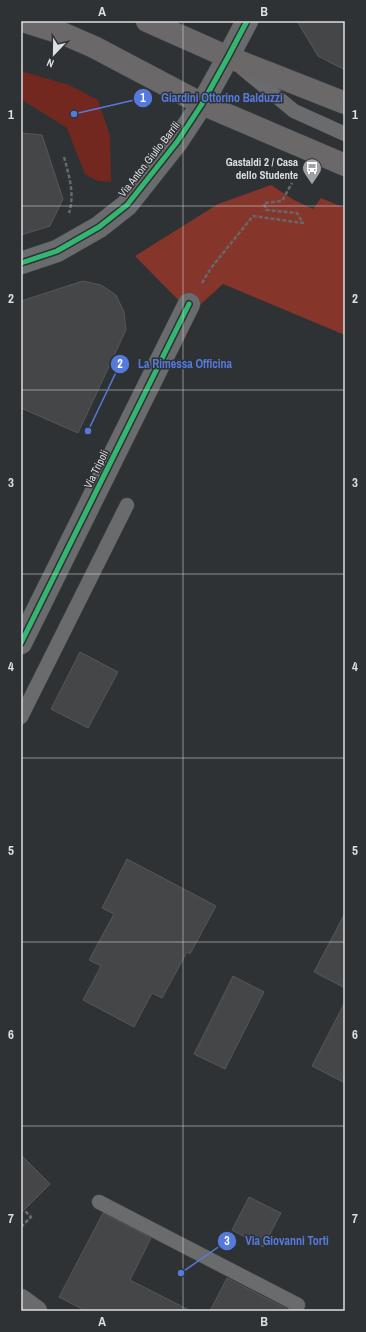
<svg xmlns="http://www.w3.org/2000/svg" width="366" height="1332" font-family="'Archivo Narrow',sans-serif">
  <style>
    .green { fill: #73281f }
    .forest { fill: #86352b }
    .building { fill: #444648; stroke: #555759 }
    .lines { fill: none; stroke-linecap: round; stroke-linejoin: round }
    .service-casing { stroke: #4b4e4f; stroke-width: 15 }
    .minor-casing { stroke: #4b4e4f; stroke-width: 23 }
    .tertiary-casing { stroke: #4b4e4f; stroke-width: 23 }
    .primary-casing { stroke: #4b4e4f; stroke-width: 23 }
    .path { stroke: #66686a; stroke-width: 2.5; stroke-dasharray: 4 2; stroke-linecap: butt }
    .service { stroke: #6a6b6c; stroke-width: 14 }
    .minor { stroke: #6a6b6c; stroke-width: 22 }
    .tertiary { stroke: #6a6b6c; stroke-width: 22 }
    .primary { stroke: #6b6869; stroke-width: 22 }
    .cycleway-casing { stroke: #2e3235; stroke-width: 8 }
    .cycleway { stroke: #33b770; stroke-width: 5 }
    .grid { fill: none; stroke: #dcdfe1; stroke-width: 1; stroke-opacity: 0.55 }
    .labels { text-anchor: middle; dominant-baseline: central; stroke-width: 3; stroke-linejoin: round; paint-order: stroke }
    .street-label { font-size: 11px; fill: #dcdfe1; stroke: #2e3235 }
    .poi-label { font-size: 11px; font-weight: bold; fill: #dcdfe1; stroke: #2e3235; text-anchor: end }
    .leader { fill: none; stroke: #567adb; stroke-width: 1.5 }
    .callout-dot { fill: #567adb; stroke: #2e3235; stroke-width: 1.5 }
    .mark-label { font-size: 12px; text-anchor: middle; font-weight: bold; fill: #fff }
    .callout-label { font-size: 12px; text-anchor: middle; font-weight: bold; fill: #567adb; stroke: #2e3235; stroke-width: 3; stroke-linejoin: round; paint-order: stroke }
    .neatline { fill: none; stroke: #dcdfe1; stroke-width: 1.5 }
    .grid-label { font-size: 13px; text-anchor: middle; font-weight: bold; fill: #dcdfe1 }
  </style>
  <rect width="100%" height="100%" fill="#2f3234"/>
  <path class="green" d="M 21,71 L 69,85 L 98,100 L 110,136 L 111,182 L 98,181 L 85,174 L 67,128 L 21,99 Z"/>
  <path class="forest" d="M 271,185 L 294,200 L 313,209 L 321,198 L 345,208 L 345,335 L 223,284 L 191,313 L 135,256 L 218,204 Z"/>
  <path class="building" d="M 297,21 L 345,21 L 345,70 L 318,56 Z
    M 21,133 L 42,135 L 63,199 L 50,226 L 21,235 Z
    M 83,281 L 101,285 L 116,295 L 124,312 L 126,330 L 78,433 L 21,408 L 21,301 Z
    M 80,652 L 118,672 L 88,728 L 51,709 Z
    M 127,859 L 216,906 L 190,954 L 187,952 L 162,998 L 152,993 L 134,1027 L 83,1000 L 101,966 L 89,960 L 114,914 L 102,908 Z
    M 345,913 L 345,988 L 314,972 Z
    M 233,976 L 264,992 L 225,1069 L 194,1054 Z
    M 345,1002 L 345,1083 L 312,1066 Z
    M 21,1155 L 50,1184 L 21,1213 Z
    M 249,1197 L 281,1213 L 263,1247 L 232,1230 Z
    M 103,1213 L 151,1238 L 130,1280 L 191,1311 L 86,1311 L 59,1297 Z
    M 227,1278 L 287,1309 L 287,1311 L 210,1311 Z"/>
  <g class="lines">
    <g class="service-casing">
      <path id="service" d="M 242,68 L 294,111 L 345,134
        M 21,717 L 127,505
        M 99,1202 L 298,1305 L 295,1311"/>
    </g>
    <g class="minor-casing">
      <path id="minor" d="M 21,643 L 189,304"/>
    </g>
    <g class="tertiary-casing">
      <path id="tertiary" d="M 21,263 L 57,251 L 99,227 L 127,205 L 177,142 L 202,104 L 228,57 L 247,21
        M 21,1300 L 36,1311"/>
    </g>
    <g class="primary-casing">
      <path id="primary" d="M 23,21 L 64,34 L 94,47 L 202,104 L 345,165
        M 147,21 L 228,57 L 345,103"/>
    </g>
    <path class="path" d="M 64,157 C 69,176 75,194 69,213
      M 202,283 L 211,268 L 253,216 L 303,223 L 297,213 L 266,210 L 264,203 L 282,201 L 292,183
      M 21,1227 L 31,1217 L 24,1210"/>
    <use href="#service" class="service"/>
    <use href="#minor" class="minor"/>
    <use href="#tertiary" class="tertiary"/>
    <use href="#primary" class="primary"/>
    <g class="cycleway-casing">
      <path id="cycleway" d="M 21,263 L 57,251 L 99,227 L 127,205 L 177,142 L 202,104 L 228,57 L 247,21
        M 21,643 L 189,304"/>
    </g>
    <use href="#cycleway" class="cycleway"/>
  </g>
  <path class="grid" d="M 183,21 L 183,1311M 21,206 L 345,206M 21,390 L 345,390M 21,574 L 345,574M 21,758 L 345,758M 21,942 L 345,942M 21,1126 L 345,1126"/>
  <defs>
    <g id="bus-pin" transform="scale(1)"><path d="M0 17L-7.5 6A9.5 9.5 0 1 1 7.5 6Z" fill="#9fa2a4" stroke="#2e3235"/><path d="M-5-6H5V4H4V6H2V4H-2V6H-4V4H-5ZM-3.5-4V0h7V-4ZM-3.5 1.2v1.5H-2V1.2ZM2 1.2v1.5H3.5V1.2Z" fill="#fff"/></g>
  </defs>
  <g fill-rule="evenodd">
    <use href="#bus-pin" x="312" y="168"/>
  </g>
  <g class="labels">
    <g class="street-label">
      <text transform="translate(149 159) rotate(-52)">Via Anton Giulio Barrili</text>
      <text transform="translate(96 469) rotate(-64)">Via Tripoli</text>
    </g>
    <g class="poi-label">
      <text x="298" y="162">Gastaldi 2 / Casa<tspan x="298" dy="13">dello Studente</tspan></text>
    </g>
  </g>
  <path class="leader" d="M74 114L143 98M88 431L120 364M181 1273L227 1241"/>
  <g class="callout-dot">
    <circle cx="74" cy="114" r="4"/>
    <circle cx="88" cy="431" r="4"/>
    <circle cx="181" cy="1273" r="4"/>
    <circle cx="143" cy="98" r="10"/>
    <circle cx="120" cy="364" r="10"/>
    <circle cx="227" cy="1241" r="10"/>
  </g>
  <g class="mark-label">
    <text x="143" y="102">1</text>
    <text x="120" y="368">2</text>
    <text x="227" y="1245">3</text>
  </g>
  <g class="callout-label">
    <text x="222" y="102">Giardini Ottorino Balduzzi</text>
    <text x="185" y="368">La Rimessa Officina</text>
    <text x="287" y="1245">Via Giovanni Torti</text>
  </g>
  <rect width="366" height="1332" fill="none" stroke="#2e3235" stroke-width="44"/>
  <g transform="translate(54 54) rotate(202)" stroke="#2e3235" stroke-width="3" paint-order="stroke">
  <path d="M0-3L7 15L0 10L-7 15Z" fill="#dcdfe1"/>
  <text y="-6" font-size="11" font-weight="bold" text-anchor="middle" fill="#dcdfe1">N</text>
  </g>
  <rect x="22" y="22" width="322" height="1288" class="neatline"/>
  <g class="grid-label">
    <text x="102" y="16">A</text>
    <text x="264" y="16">B</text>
    <text x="11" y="119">1</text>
    <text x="355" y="119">1</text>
    <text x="11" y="303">2</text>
    <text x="355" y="303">2</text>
    <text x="11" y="487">3</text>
    <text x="355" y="487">3</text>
    <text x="11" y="671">4</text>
    <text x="355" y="671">4</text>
    <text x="11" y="855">5</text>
    <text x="355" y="855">5</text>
    <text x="11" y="1039">6</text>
    <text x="355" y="1039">6</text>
    <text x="11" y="1223">7</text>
    <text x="355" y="1223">7</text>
    <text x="102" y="1326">A</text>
    <text x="264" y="1326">B</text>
  </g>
</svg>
